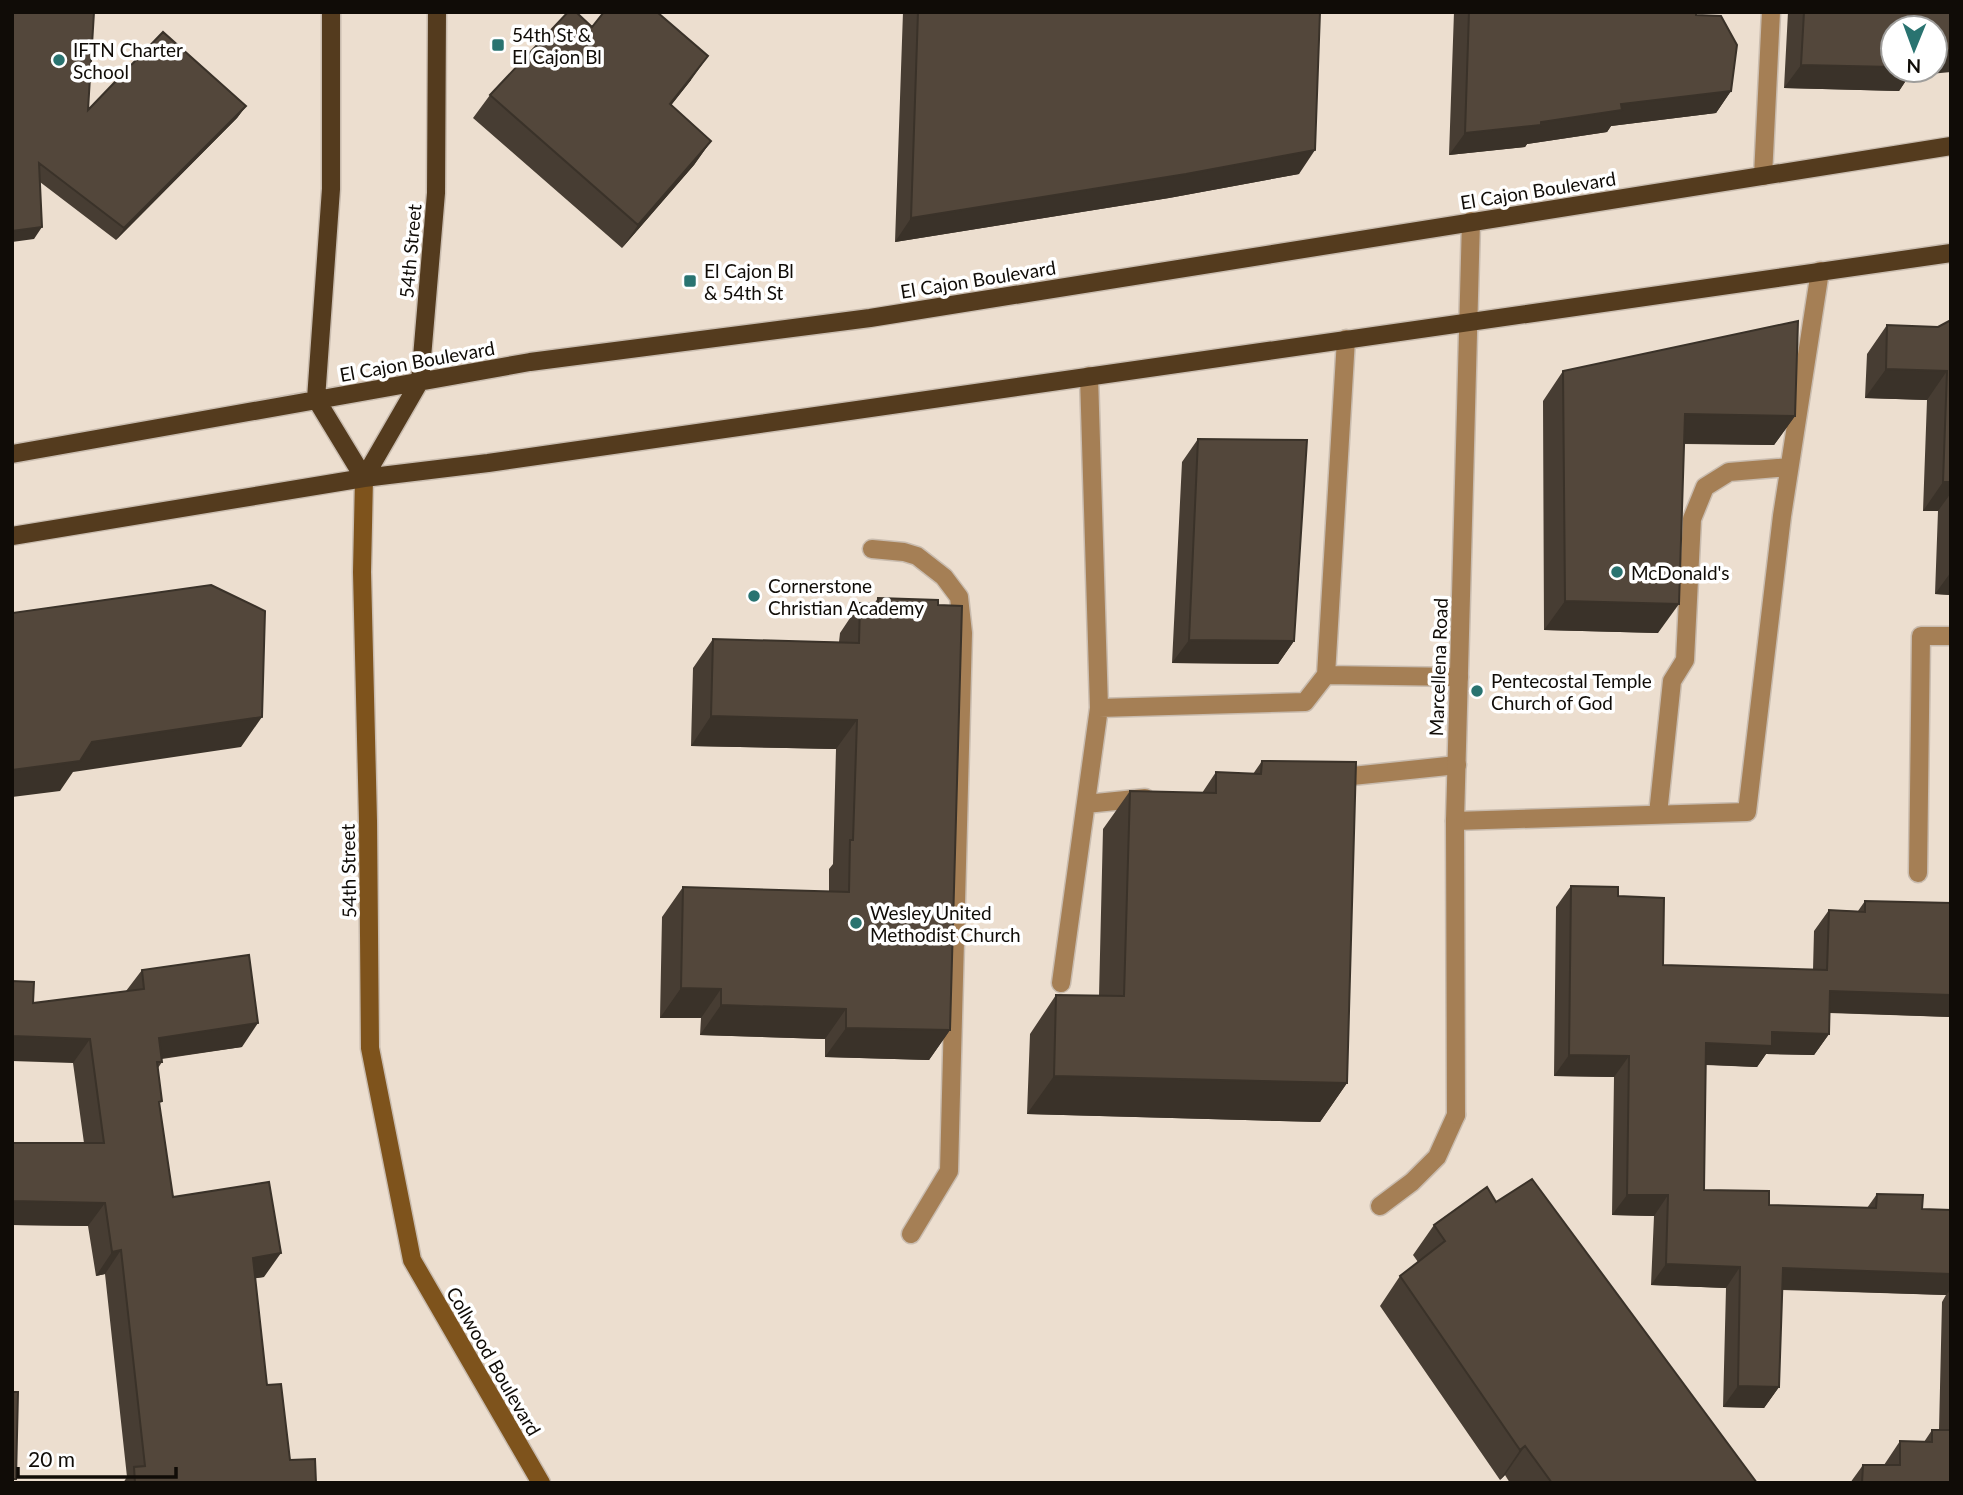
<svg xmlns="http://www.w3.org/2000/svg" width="1963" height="1495" font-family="Lato,sans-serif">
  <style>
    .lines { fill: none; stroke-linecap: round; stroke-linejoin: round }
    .lane-casing { stroke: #c9bcaf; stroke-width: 21 }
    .street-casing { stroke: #c9bcaf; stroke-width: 21 }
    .secondary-casing { stroke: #c9bcaf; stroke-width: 21 }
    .primary-casing { stroke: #c9bcaf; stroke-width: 21 }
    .lane { stroke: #a57f55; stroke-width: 18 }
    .street { stroke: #a57f55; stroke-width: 18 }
    .secondary { stroke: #7e531c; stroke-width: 18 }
    .primary { stroke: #543b1e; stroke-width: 18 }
    .wall { fill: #473d33 }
    .shaded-wall { fill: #3a3229 }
    .building { fill: #53473b; stroke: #3a3229; stroke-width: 2 }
    .poi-dot { fill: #297370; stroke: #fff; stroke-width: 2.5 }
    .labels { text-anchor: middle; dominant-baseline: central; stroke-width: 7; stroke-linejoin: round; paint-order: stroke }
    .poi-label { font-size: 19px; fill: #100c07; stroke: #fff; text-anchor: start }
    .street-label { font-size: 19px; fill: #100c07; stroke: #fff }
  </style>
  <rect width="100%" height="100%" fill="#ecdecf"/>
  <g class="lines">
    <g class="lane-casing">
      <path id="lane" d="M 1763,176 L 1771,12
        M 1089,376 L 1099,708 L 1305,702 L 1326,675 L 1346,339
        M 872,549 L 904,552 L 917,556 L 944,577 L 959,597 L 963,633 L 949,1171 L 911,1234
        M 1326,675 L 1459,677
        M 1333,778 L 1457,765
        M 1086,804 L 1145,798
        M 1658,814 L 1672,681 L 1685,660 L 1692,519 L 1705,487 L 1729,472 L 1789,467
        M 1455,821 L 1747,812 L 1782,516 L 1820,271
        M 1918,873 L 1921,636 L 1951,636
        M 1061,983 L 1099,708
        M 1380,1206 L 1412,1182 L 1437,1157 L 1456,1115"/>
    </g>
    <g class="street-casing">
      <path id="street" d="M 1456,1115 L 1455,821 L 1471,221"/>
    </g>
    <g class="secondary-casing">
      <path id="secondary" d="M 364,478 L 362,572 L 368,821 L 370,1048 L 412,1260 L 541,1483"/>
    </g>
    <g class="primary-casing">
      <path id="primary" d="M 331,12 L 331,189 L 316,399 L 364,478
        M 12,454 L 530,362 L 870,318 L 1951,146
        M 364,478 L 420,381 L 436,193 L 437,12
        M 12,536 L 364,478 L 488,463 L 1951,253"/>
    </g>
    <use href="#lane" class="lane"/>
    <use href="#street" class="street"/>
    <use href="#secondary" class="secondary"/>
    <use href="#primary" class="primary"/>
  </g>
  <path class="wall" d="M 12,12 L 88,110 L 246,106 L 237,118 L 116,240 L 40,182 L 34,239 Z
    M 903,12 L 1320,12 L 1299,174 L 1169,198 L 895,242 Z
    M 1454,12 L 1696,12 L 1696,15 L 1731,91 L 1716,113 L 1611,126 L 1607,132 L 1527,144 L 1525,147 L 1449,155 Z
    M 1788,12 L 1951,12 L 1899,91 L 1784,88 Z
    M 592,27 L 691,80 L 671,105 L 711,141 L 694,165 L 622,248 L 473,118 L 490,95 Z
    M 1951,320 L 1951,595 L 1935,594 L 1938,511 L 1923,511 L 1927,400 L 1865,398 L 1867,354 L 1887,325 L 1938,327 Z
    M 1563,371 L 1795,416 L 1774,445 L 1684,444 L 1658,633 L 1544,630 L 1543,401 Z
    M 1198,439 L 1294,641 L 1278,664 L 1172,663 L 1182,462 Z
    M 878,598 L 950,1030 L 929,1060 L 825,1057 L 825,1039 L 700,1035 L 701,1018 L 660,1018 L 662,917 L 683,887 L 829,892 L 829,869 L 833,864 L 836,749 L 691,746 L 693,668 L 713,639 L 839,642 L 840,633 L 860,603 L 874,604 Z
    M 1262,761 L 1347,1083 L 1320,1122 L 1027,1114 L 1030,1034 L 1056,995 L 1099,996 L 1103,829 L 1130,791 L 1202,793 L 1216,772 L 1253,774 Z
    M 1571,886 L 1618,896 L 1663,965 L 1813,970 L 1814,931 L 1829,910 L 1858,911 L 1865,901 L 1951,1017 L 1829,1013 L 1829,1034 L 1814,1055 L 1766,1054 L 1757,1067 L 1706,1065 L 1704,1190 L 1769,1205 L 1867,1208 L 1877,1194 L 1922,1209 L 1951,1210 L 1951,1483 L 1850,1483 L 1863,1465 L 1884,1465 L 1900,1441 L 1924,1442 L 1932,1430 L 1939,1430 L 1942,1302 L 1946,1295 L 1782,1290 L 1779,1387 L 1764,1408 L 1723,1407 L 1726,1288 L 1651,1285 L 1654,1216 L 1612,1215 L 1614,1077 L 1554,1076 L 1556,907 Z
    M 142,970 L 242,1047 L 162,1059 L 162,1062 L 158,1068 L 159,1106 L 173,1197 L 264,1277 L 255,1278 L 267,1385 L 290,1460 L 316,1483 L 123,1483 L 127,1477 L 105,1274 L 96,1276 L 88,1226 L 12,1225 L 12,1143 L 84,1143 L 73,1063 L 33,1003 L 126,991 Z
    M 1496,1202 L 1757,1483 L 1510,1483 L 1505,1475 L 1500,1480 L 1380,1306 L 1400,1276 L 1418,1262 L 1413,1255 L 1434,1225 Z"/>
  <path class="shaded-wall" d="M 1951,50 L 1951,72 L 1909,76 L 1899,91 L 1784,88 L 1801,65 L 1893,67 L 1893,70 L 1935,70 L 1935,52 Z
    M 708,56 L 691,80 L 654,127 L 670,104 Z
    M 1731,91 L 1716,113 L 1611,126 L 1607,132 L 1527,144 L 1525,147 L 1449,155 L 1465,133 L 1541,122 L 1621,104 Z
    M 246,106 L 237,118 L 116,240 L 124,228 Z
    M 711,141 L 694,165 L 622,248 L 638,225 Z
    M 1315,150 L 1299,174 L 1169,198 L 895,242 L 911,218 Z
    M 42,227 L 34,239 L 12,242 L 12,231 Z
    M 1886,369 L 1947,371 L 1927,400 L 1865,398 Z
    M 1685,414 L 1795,416 L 1774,445 L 1664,443 Z
    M 1943,482 L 1951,482 L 1951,493 L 1938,511 L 1923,511 Z
    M 1951,572 L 1951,595 L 1935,594 Z
    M 1565,601 L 1679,604 L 1658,633 L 1544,630 Z
    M 1189,640 L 1294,641 L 1278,664 L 1172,663 Z
    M 711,716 L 857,720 L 836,749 L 691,746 Z
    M 262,717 L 241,747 L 73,772 L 60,791 L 12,797 L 12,770 L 92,742 Z
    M 681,988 L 721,989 L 701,1018 L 660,1018 Z
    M 1830,991 L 1951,995 L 1951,1017 L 1815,1012 Z
    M 721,1005 L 846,1009 L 825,1039 L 700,1035 Z
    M 258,1023 L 242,1047 L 142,1061 L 159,1038 Z
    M 846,1028 L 950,1030 L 929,1060 L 825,1057 Z
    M 1772,1032 L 1829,1034 L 1814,1055 L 1766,1054 L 1757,1067 L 1692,1064 L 1706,1043 Z
    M 12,1036 L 90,1039 L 73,1063 L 12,1061 Z
    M 1569,1055 L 1629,1056 L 1614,1077 L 1554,1076 Z
    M 1054,1076 L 1347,1083 L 1320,1122 L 1027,1114 Z
    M 1627,1195 L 1668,1195 L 1654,1216 L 1612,1215 Z
    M 12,1201 L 105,1203 L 88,1226 L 12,1225 Z
    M 121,1250 L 105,1274 L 96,1276 L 112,1252 Z
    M 281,1253 L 264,1277 L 236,1281 L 253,1258 Z
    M 1666,1264 L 1740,1267 L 1726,1288 L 1651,1285 Z
    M 1783,1268 L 1951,1274 L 1951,1289 L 1946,1295 L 1768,1289 Z
    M 1738,1386 L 1779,1387 L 1764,1408 L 1723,1407 Z
    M 1525,1446 L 1505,1475 L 1500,1480 L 1520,1450 Z"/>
  <path class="building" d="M 12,12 L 94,12 L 88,110 L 163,32 L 246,106 L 124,228 L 39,163 L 42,227 L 12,231 Z
    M 568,12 L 576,12 L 592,27 L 604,12 L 657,12 L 708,56 L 670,104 L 711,141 L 638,225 L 490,95 Z
    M 918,12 L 1320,12 L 1315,150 L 1186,174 L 911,218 Z
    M 1469,12 L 1696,12 L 1696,15 L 1721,16 L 1737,45 L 1731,91 L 1621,104 L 1622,110 L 1541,122 L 1541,125 L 1465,133 Z
    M 1804,12 L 1951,12 L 1951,50 L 1935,52 L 1935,28 L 1893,28 L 1893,67 L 1801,65 Z
    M 1951,320 L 1951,482 L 1943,482 L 1947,371 L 1886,369 L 1887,325 L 1938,327 Z
    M 1798,321 L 1795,416 L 1685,414 L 1679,604 L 1565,601 L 1563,371 Z
    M 1198,439 L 1307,440 L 1294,641 L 1189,640 Z
    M 211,585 L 265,611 L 262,717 L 92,742 L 80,761 L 12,770 L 12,613 Z
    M 878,598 L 938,600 L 938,605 L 962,606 L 950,1030 L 846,1028 L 846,1009 L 721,1005 L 721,989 L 681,988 L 683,887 L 849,892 L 850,840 L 853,840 L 857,720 L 711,716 L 713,639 L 859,643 L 860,603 L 878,604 Z
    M 1262,761 L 1356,762 L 1347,1083 L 1054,1076 L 1056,995 L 1124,996 L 1130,791 L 1216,793 L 1216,772 L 1261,774 Z
    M 1571,886 L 1618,887 L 1618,896 L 1664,898 L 1663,965 L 1827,970 L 1829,910 L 1865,912 L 1865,901 L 1951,903 L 1951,995 L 1830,991 L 1829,1034 L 1772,1032 L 1772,1046 L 1706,1043 L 1704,1190 L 1769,1191 L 1769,1205 L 1876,1208 L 1877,1194 L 1923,1195 L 1922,1209 L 1951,1210 L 1951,1274 L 1783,1268 L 1779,1387 L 1738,1386 L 1740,1267 L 1666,1264 L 1668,1195 L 1627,1195 L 1629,1056 L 1569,1055 Z
    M 249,955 L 258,1023 L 159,1038 L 162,1062 L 157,1062 L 162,1101 L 159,1102 L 173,1197 L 269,1182 L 281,1253 L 253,1258 L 267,1385 L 281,1384 L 290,1460 L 315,1459 L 316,1483 L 135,1483 L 134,1467 L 145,1466 L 121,1250 L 112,1252 L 105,1203 L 12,1201 L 12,1143 L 104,1143 L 90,1039 L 12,1036 L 12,981 L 34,982 L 33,1003 L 144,989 L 142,970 Z
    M 1532,1179 L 1757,1483 L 1552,1483 L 1525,1446 L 1520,1450 L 1400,1276 L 1445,1241 L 1434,1225 L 1487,1187 L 1496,1202 Z
    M 12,1392 L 18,1392 L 16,1479 L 12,1479 Z
    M 1932,1430 L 1951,1430 L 1951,1483 L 1862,1483 L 1863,1465 L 1900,1465 L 1900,1441 L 1932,1442 Z"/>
  <g class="poi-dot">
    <rect x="491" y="38" width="14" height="14" rx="3.5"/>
    <circle cx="59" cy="60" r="7"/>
    <rect x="683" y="274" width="14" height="14" rx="3.5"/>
    <circle cx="1617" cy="572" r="7"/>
    <circle cx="754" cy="596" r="7"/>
    <circle cx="1477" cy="691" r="7"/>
    <circle cx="856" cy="923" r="7"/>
  </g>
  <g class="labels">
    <g class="poi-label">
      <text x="512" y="34">54th St &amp;<tspan x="512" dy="22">El Cajon Bl</tspan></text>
      <text x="73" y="49">IFTN Charter<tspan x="73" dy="22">School</tspan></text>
      <text x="704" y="270">El Cajon Bl<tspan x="704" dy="22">&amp; 54th St</tspan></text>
      <text x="1631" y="572">McDonald's</text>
      <text x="768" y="585">Cornerstone<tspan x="768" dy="22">Christian Academy</tspan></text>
      <text x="1491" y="680">Pentecostal Temple<tspan x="1491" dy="22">Church of God</tspan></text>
      <text x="870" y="912">Wesley United<tspan x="870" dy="22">Methodist Church</tspan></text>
    </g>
    <g class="street-label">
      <text transform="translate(1538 190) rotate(-9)">El Cajon Boulevard</text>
      <text transform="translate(410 251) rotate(-85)">54th Street</text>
      <text transform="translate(978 279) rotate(-9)">El Cajon Boulevard</text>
      <text transform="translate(417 361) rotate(-10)">El Cajon Boulevard</text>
      <text transform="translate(1438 667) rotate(-88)">Marcellena Road</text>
      <text transform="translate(348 871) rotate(-91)">54th Street</text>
      <text transform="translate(494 1361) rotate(60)">Collwood Boulevard</text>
    </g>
  </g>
  <rect width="1963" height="1495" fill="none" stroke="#100c07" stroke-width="28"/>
  <g transform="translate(1914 49) rotate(181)"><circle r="33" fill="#ffffff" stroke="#9f9e9c" stroke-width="2"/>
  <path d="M0-5L12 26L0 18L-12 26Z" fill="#297370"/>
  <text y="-10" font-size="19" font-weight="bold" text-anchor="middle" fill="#100c07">N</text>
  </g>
  <path d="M18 1467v10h158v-10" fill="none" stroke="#100c07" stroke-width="3.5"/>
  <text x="28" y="1467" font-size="21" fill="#100c07" stroke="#ffffff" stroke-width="5" paint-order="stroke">20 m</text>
</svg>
